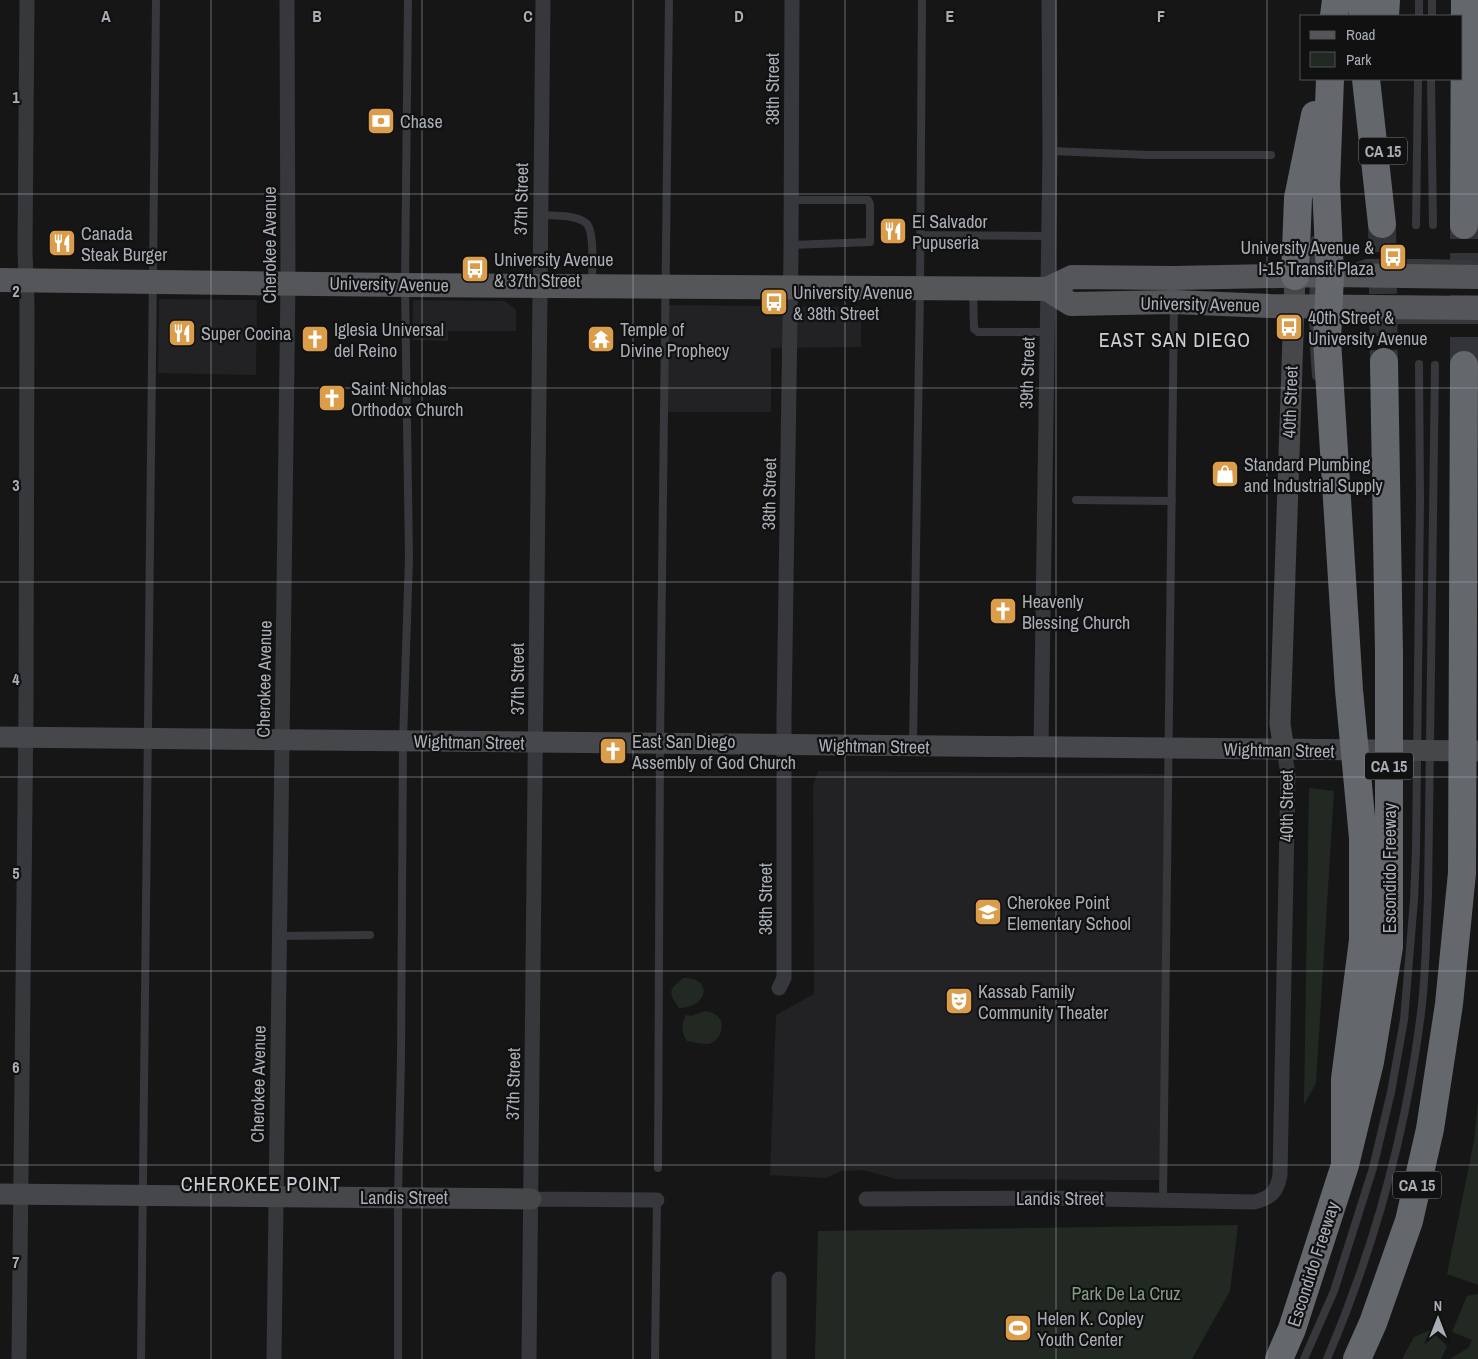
<svg xmlns="http://www.w3.org/2000/svg" width="1478" height="1359" font-family="'Archivo Narrow',sans-serif">
  <style>
    .built { fill: #222224 }
    .green { fill: #222923 }
    .lines { fill: none; stroke-linecap: round; stroke-linejoin: round }
    .highway-tunnel { stroke: #333437; stroke-width: 28; stroke-dasharray: 28 14; stroke-linecap: butt }
    .lane { stroke: #37383c; stroke-width: 8 }
    .street { stroke: #37383c; stroke-width: 15 }
    .secondary { stroke: #45474b; stroke-width: 21 }
    .primary { stroke: #54565a; stroke-width: 24 }
    .highway { stroke: #64676c; stroke-width: 28 }
    .grid { fill: none; stroke: #a9aeb6; stroke-width: 1; stroke-opacity: 0.55 }
    .labels { text-anchor: middle; dominant-baseline: central; stroke-width: 4.5; stroke-linejoin: round; paint-order: stroke }
    .shield { fill: #111112; stroke: #7b7f85; stroke-width: 1 }
    .shield-label { font-size: 16px; font-weight: bold; fill: #a9aeb6 }
    .street-label { font-size: 18px; fill: #a9aeb6; stroke: #111112 }
    .poi-label { font-size: 18px; fill: #a9aeb6; stroke: #111112; text-anchor: start }
    .park-label { font-size: 18px; fill: #839e83; stroke: #111112 }
    .quarter-label { font-size: 20px; letter-spacing: 1px; fill: #cacdd2; stroke: #111112 }
    .grid-label { font-size: 16px; text-anchor: middle; font-weight: bold; fill: #a9aeb6; stroke: #111112; stroke-width: 4.5; stroke-linejoin: round; paint-order: stroke }
  </style>
  <rect width="100%" height="100%" fill="#161617"/>
  <path class="built" d="M 159,299 L 257,300 L 256,375 L 158,373 Z
    M 413,300 L 505,301 L 516,310 L 516,331 L 448,331 L 448,341 L 413,340 Z
    M 667,305 L 861,307 L 861,347 L 771,348 L 771,412 L 667,412 Z
    M 818,771 L 1165,774 L 1160,1180 L 896,1179 L 863,1170 L 842,1171 L 826,1178 L 770,1175 L 776,1015 L 814,994 L 813,786 Z"/>
  <path class="green" d="M 1309,788 L 1334,791 L 1316,1083 L 1304,1105 Z
    M 683,978 C 714,977 708,1008 679,1008 L 673,999 L 671,992 L 673,987 Z
    M 705,1011 C 710,1012 716,1013 719,1018 C 726,1027 719,1042 708,1044 C 701,1044 694,1042 687,1041 C 681,1033 681,1024 686,1015 L 691,1016 Z
    M 1478,1102 L 1478,1285 L 1447,1274 L 1474,1141 Z
    M 1238,1225 L 1230,1291 L 1192,1359 L 815,1359 L 818,1231 Z
    M 1478,1294 L 1478,1359 L 1450,1359 L 1468,1348 L 1472,1340 L 1452,1332 L 1467,1296 Z
    M 1430,1330 L 1447,1346 L 1441,1359 L 1402,1359 L 1414,1337 Z"/>
  <g class="lines">
    <path class="highway-tunnel" d="M 1382,224 L 1384,362
      M 1464,365 L 1464,225"/>
    <path class="lane" d="M 1419,16 L 1419,0
      M 1432,16 L 1432,0
      M 1431,79 L 1433,225
      M 1050,151 L 1150,155 L 1271,155
      M 791,200 L 868,200 L 870,204 L 870,242 L 791,245
      M 540,215 C 553,216 575,214 586,223 C 595,230 592,271 592,284
      M 1416,225 L 1418,79
      M 920,235 L 1048,236
      M 1315,240 C 1313,286 1312,331 1316,376
      M 1356,267 L 1366,263 L 1425,263 L 1468,264 L 1478,268
      M 973,291 L 974,329 L 978,332 L 1047,332
      M 1360,316 L 1373,320 L 1478,320
      M 1076,500 L 1172,501
      M 913,745 L 920,289 L 922,0
      M 279,936 L 370,935
      M 658,1168 L 660,744 L 669,0
      M 1163,1199 L 1174,304
      M 141,1359 L 156,0
      M 398,1359 L 398,1197 L 401,1059 L 403,741 L 409,558 L 405,285 L 408,0
      M 655,1359 L 657,1200
      M 1304,1359 L 1334,1291 L 1373,1168 L 1391,1092 L 1404,1020 L 1414,900 L 1416,850 L 1420,500 L 1419,364
      M 1327,1359 C 1374,1249 1406,1132 1421,1013 C 1426,975 1426,935 1428,896 L 1435,365"/>
    <path class="street" d="M 1041,747 L 1050,151 L 1049,0
      M 779,988 L 784,978 L 784,719 L 791,252 L 792,0
      M 531,1199 L 657,1200
      M 866,1199 L 1046,1198 L 1254,1202 C 1271,1198 1277,1192 1280,1175 L 1288,774 L 1284,750
      M 19,1359 L 26,708 L 27,305 L 25,251 L 27,0
      M 274,1359 L 288,283 L 287,0
      M 529,1359 L 543,0
      M 779,1359 L 779,1279"/>
    <path class="secondary" d="M 0,737 L 1478,751
      M 1284,750 L 1280,724 L 1295,276
      M 0,1194 L 531,1199"/>
    <path class="primary" d="M 0,280 L 405,285 L 1047,289 L 1072,277 L 1173,278 L 1330,275 L 1478,277
      M 1047,289 L 1071,304 L 1174,302 L 1270,306 L 1478,308"/>
    <path class="highway" d="M 1362,0 L 1363,16
      M 1334,16 L 1336,0
      M 1385,16 L 1386,0
      M 1330,79 L 1326,184 L 1330,275 L 1327,340 L 1349,690 L 1363,838 L 1363,940 L 1345,1079 L 1345,1165
      M 1366,79 L 1382,224
      M 1464,225 L 1465,0
      M 1295,276 L 1298,198 L 1315,115
      M 1279,1359 L 1292,1329 L 1345,1165 L 1370,1062 L 1389,947 L 1389,653 L 1384,362
      M 1357,1359 L 1373,1323 L 1409,1221 L 1430,1129 L 1449,1004 L 1462,873 L 1464,365"/>
  </g>
  <path class="grid" d="M 211,0 L 211,1359M 422,0 L 422,1359M 633,0 L 633,1359M 845,0 L 845,1359M 1056,0 L 1056,1359M 1267,0 L 1267,1359M 0,194 L 1478,194M 0,388 L 1478,388M 0,582 L 1478,582M 0,777 L 1478,777M 0,971 L 1478,971M 0,1165 L 1478,1165"/>
  <defs>
    <g id="bank-square" transform="scale(1.4375)"><rect x="-9" y="-9" width="18" height="18" rx="4" fill="#db9d4a" stroke="#111112"/><path d="M-6-4H6V4H-6ZM0-2.3a2.3 2.3 0 1 0 0 4.6a2.3 2.3 0 1 0 0-4.6Z" fill="#fff"/></g>
    <g id="restaurant-square" transform="scale(1.4375)"><rect x="-9" y="-9" width="18" height="18" rx="4" fill="#db9d4a" stroke="#111112"/><path d="M-5-6h1v4h1v-4h1v4h1v-4h1v5L-1.5 .5V6h-2V.5L-5-1ZM5-6V6H3V1.5H1.5Q1.5-4 5-6Z" fill="#fff"/></g>
    <g id="bus-square" transform="scale(1.4375)"><rect x="-9" y="-9" width="18" height="18" rx="4" fill="#db9d4a" stroke="#111112"/><path d="M-5-6H5V4H4V6H2V4H-2V6H-4V4H-5ZM-3.5-4V0h7V-4ZM-3.5 1.2v1.5H-2V1.2ZM2 1.2v1.5H3.5V1.2Z" fill="#fff"/></g>
    <g id="church-square" transform="scale(1.4375)"><rect x="-9" y="-9" width="18" height="18" rx="4" fill="#db9d4a" stroke="#111112"/><path d="M-1.2-6h2.4v3.5h3.3v2.4h-3.3V6h-2.4V-.1h-3.3v-2.4h3.3Z" fill="#fff"/></g>
    <g id="temple-square" transform="scale(1.4375)"><rect x="-9" y="-9" width="18" height="18" rx="4" fill="#db9d4a" stroke="#111112"/><path d="M0-6L5-2H3V0L6.5 2.5H4V6H1.5V3h-3V6H-4V2.5H-6.5L-3 0V-2H-5Z" fill="#fff"/></g>
    <g id="shop-square" transform="scale(1.4375)"><rect x="-9" y="-9" width="18" height="18" rx="4" fill="#db9d4a" stroke="#111112"/><path d="M-5-2.5h2.3a2.7 3.5 0 0 1 5.4 0H5L5.5 6h-11ZM-1.5-2.5h3a1.5 2.3 0 0 0-3 0Z" fill="#fff"/></g>
    <g id="school-square" transform="scale(1.4375)"><rect x="-9" y="-9" width="18" height="18" rx="4" fill="#db9d4a" stroke="#111112"/><path d="M0-5L7-2L0 1L-7-2ZM-4 1L0 2.5L4 1V4Q0 6-4 4Z" fill="#fff"/></g>
    <g id="theatre-square" transform="scale(1.4375)"><rect x="-9" y="-9" width="18" height="18" rx="4" fill="#db9d4a" stroke="#111112"/><path d="M-5-5.5Q0-4 5-5.5V0Q5 5 0 6Q-5 5-5 0ZM-3.3-2.5H-1v1.5H-3.3ZM1-2.5H3.3v1.5H1ZM-2.8 1Q0 5.5 2.8 1Z" fill="#fff"/></g>
    <g id="stadium-square" transform="scale(1.4375)"><rect x="-9" y="-9" width="18" height="18" rx="4" fill="#db9d4a" stroke="#111112"/><path d="M0-5a6.5 5 0 1 0 0 10a6.5 5 0 1 0 0-10ZM-3.5-1.8h7v3.6h-7Z" fill="#fff"/></g>
  </defs>
  <g fill-rule="evenodd">
    <use href="#bank-square" x="381" y="121"/>
    <use href="#restaurant-square" x="893" y="231"/>
    <use href="#restaurant-square" x="62" y="243"/>
    <use href="#bus-square" x="1393" y="257"/>
    <use href="#bus-square" x="475" y="269"/>
    <use href="#bus-square" x="774" y="302"/>
    <use href="#bus-square" x="1289" y="327"/>
    <use href="#restaurant-square" x="182" y="333"/>
    <use href="#church-square" x="315" y="339"/>
    <use href="#temple-square" x="601" y="339"/>
    <use href="#church-square" x="332" y="398"/>
    <use href="#shop-square" x="1225" y="474"/>
    <use href="#church-square" x="1003" y="611"/>
    <use href="#church-square" x="613" y="751"/>
    <use href="#school-square" x="988" y="912"/>
    <use href="#theatre-square" x="959" y="1001"/>
    <use href="#stadium-square" x="1018" y="1328"/>
  </g>
  <g class="labels">
    <g class="shield">
      <rect x="1359" y="137.5" width="48" height="27" rx="4"/>
      <rect x="1365" y="752.5" width="48" height="27" rx="4"/>
      <rect x="1393" y="1171.5" width="48" height="27" rx="4"/>
    </g>
    <g class="shield-label">
      <text x="1383" y="151">CA 15</text>
      <text x="1389" y="766">CA 15</text>
      <text x="1417" y="1185">CA 15</text>
    </g>
    <g class="street-label">
      <text transform="translate(772 89) rotate(-90)">38th Street</text>
      <text transform="translate(521 199) rotate(-89)">37th Street</text>
      <text transform="translate(269 245) rotate(-90)">Cherokee Avenue</text>
      <text transform="translate(389 284) rotate(1)">University Avenue</text>
      <text transform="translate(1200 304) rotate(1)">University Avenue</text>
      <text transform="translate(1027 373) rotate(-88)">39th Street</text>
      <text transform="translate(1290 402) rotate(-88)">40th Street</text>
      <text transform="translate(769 494) rotate(-89)">38th Street</text>
      <text transform="translate(264 679) rotate(-89)">Cherokee Avenue</text>
      <text transform="translate(517 679) rotate(-90)">37th Street</text>
      <text transform="translate(469 742) rotate(1)">Wightman Street</text>
      <text transform="translate(874 746) rotate(1)">Wightman Street</text>
      <text transform="translate(1279 750) rotate(1)">Wightman Street</text>
      <text transform="translate(1286 806) rotate(-90)">40th Street</text>
      <text transform="translate(1389 868) rotate(-90)">Escondido Freeway</text>
      <text transform="translate(765 899) rotate(-90)">38th Street</text>
      <text transform="translate(258 1084) rotate(-89)">Cherokee Avenue</text>
      <text transform="translate(513 1084) rotate(-89)">37th Street</text>
      <text x="404" y="1197">Landis Street</text>
      <text x="1060" y="1198">Landis Street</text>
      <text transform="translate(1313 1264) rotate(-72)">Escondido Freeway</text>
    </g>
    <g class="poi-label">
      <text x="400" y="121">Chase</text>
      <text x="912" y="221">El Salvador<tspan x="912" dy="21">Pupuseria</tspan></text>
      <text x="81" y="233">Canada<tspan x="81" dy="21">Steak Burger</tspan></text>
      <text x="1374" y="247" text-anchor="end">University Avenue &amp;<tspan x="1374" dy="21">I-15 Transit Plaza</tspan></text>
      <text x="494" y="259">University Avenue<tspan x="494" dy="21">&amp; 37th Street</tspan></text>
      <text x="793" y="292">University Avenue<tspan x="793" dy="21">&amp; 38th Street</tspan></text>
      <text x="1308" y="317">40th Street &amp;<tspan x="1308" dy="21">University Avenue</tspan></text>
      <text x="334" y="329">Iglesia Universal<tspan x="334" dy="21">del Reino</tspan></text>
      <text x="620" y="329">Temple of<tspan x="620" dy="21">Divine Prophecy</tspan></text>
      <text x="201" y="333">Super Cocina</text>
      <text x="351" y="388">Saint Nicholas<tspan x="351" dy="21">Orthodox Church</tspan></text>
      <text x="1244" y="464">Standard Plumbing<tspan x="1244" dy="21">and Industrial Supply</tspan></text>
      <text x="1022" y="601">Heavenly<tspan x="1022" dy="21">Blessing Church</tspan></text>
      <text x="632" y="741">East San Diego<tspan x="632" dy="21">Assembly of God Church</tspan></text>
      <text x="1007" y="902">Cherokee Point<tspan x="1007" dy="21">Elementary School</tspan></text>
      <text x="978" y="991">Kassab Family<tspan x="978" dy="21">Community Theater</tspan></text>
      <text x="1037" y="1318">Helen K. Copley<tspan x="1037" dy="21">Youth Center</tspan></text>
    </g>
    <g class="park-label">
      <text x="1126" y="1293">Park De La Cruz</text>
    </g>
    <g class="quarter-label">
      <text x="1175" y="339">EAST SAN DIEGO</text>
      <text x="261" y="1183">CHEROKEE POINT</text>
    </g>
  </g>
  <g class="grid-label">
    <text x="106" y="22">A</text>
    <text x="317" y="22">B</text>
    <text x="528" y="22">C</text>
    <text x="739" y="22">D</text>
    <text x="950" y="22">E</text>
    <text x="1161" y="22">F</text>
    <text x="16" y="103">1</text>
    <text x="16" y="297">2</text>
    <text x="16" y="491">3</text>
    <text x="16" y="685">4</text>
    <text x="16" y="879">5</text>
    <text x="16" y="1073">6</text>
    <text x="16" y="1268">7</text>
  </g>
  <rect x="1300" y="15" width="162" height="65" fill="#111112" stroke="#4e5054"/>
  <rect x="1310" y="31" width="25" height="8" fill="#54565a" stroke="#4e5054"/>
  <text x="1346" y="40" font-size="15" fill="#a9aeb6">Road</text>
  <rect x="1310" y="52" width="25" height="15" fill="#222923" stroke="#4e5054"/>
  <text x="1346" y="65" font-size="15" fill="#a9aeb6">Park</text>
  <g transform="translate(1438 1319)" stroke="#111112" stroke-width="4" paint-order="stroke">
  <path d="M0-4L9 19L0 12L-9 19Z" fill="#a9aeb6"/>
  <text y="-8" font-size="14" font-weight="bold" text-anchor="middle" fill="#a9aeb6">N</text>
  </g>
</svg>
